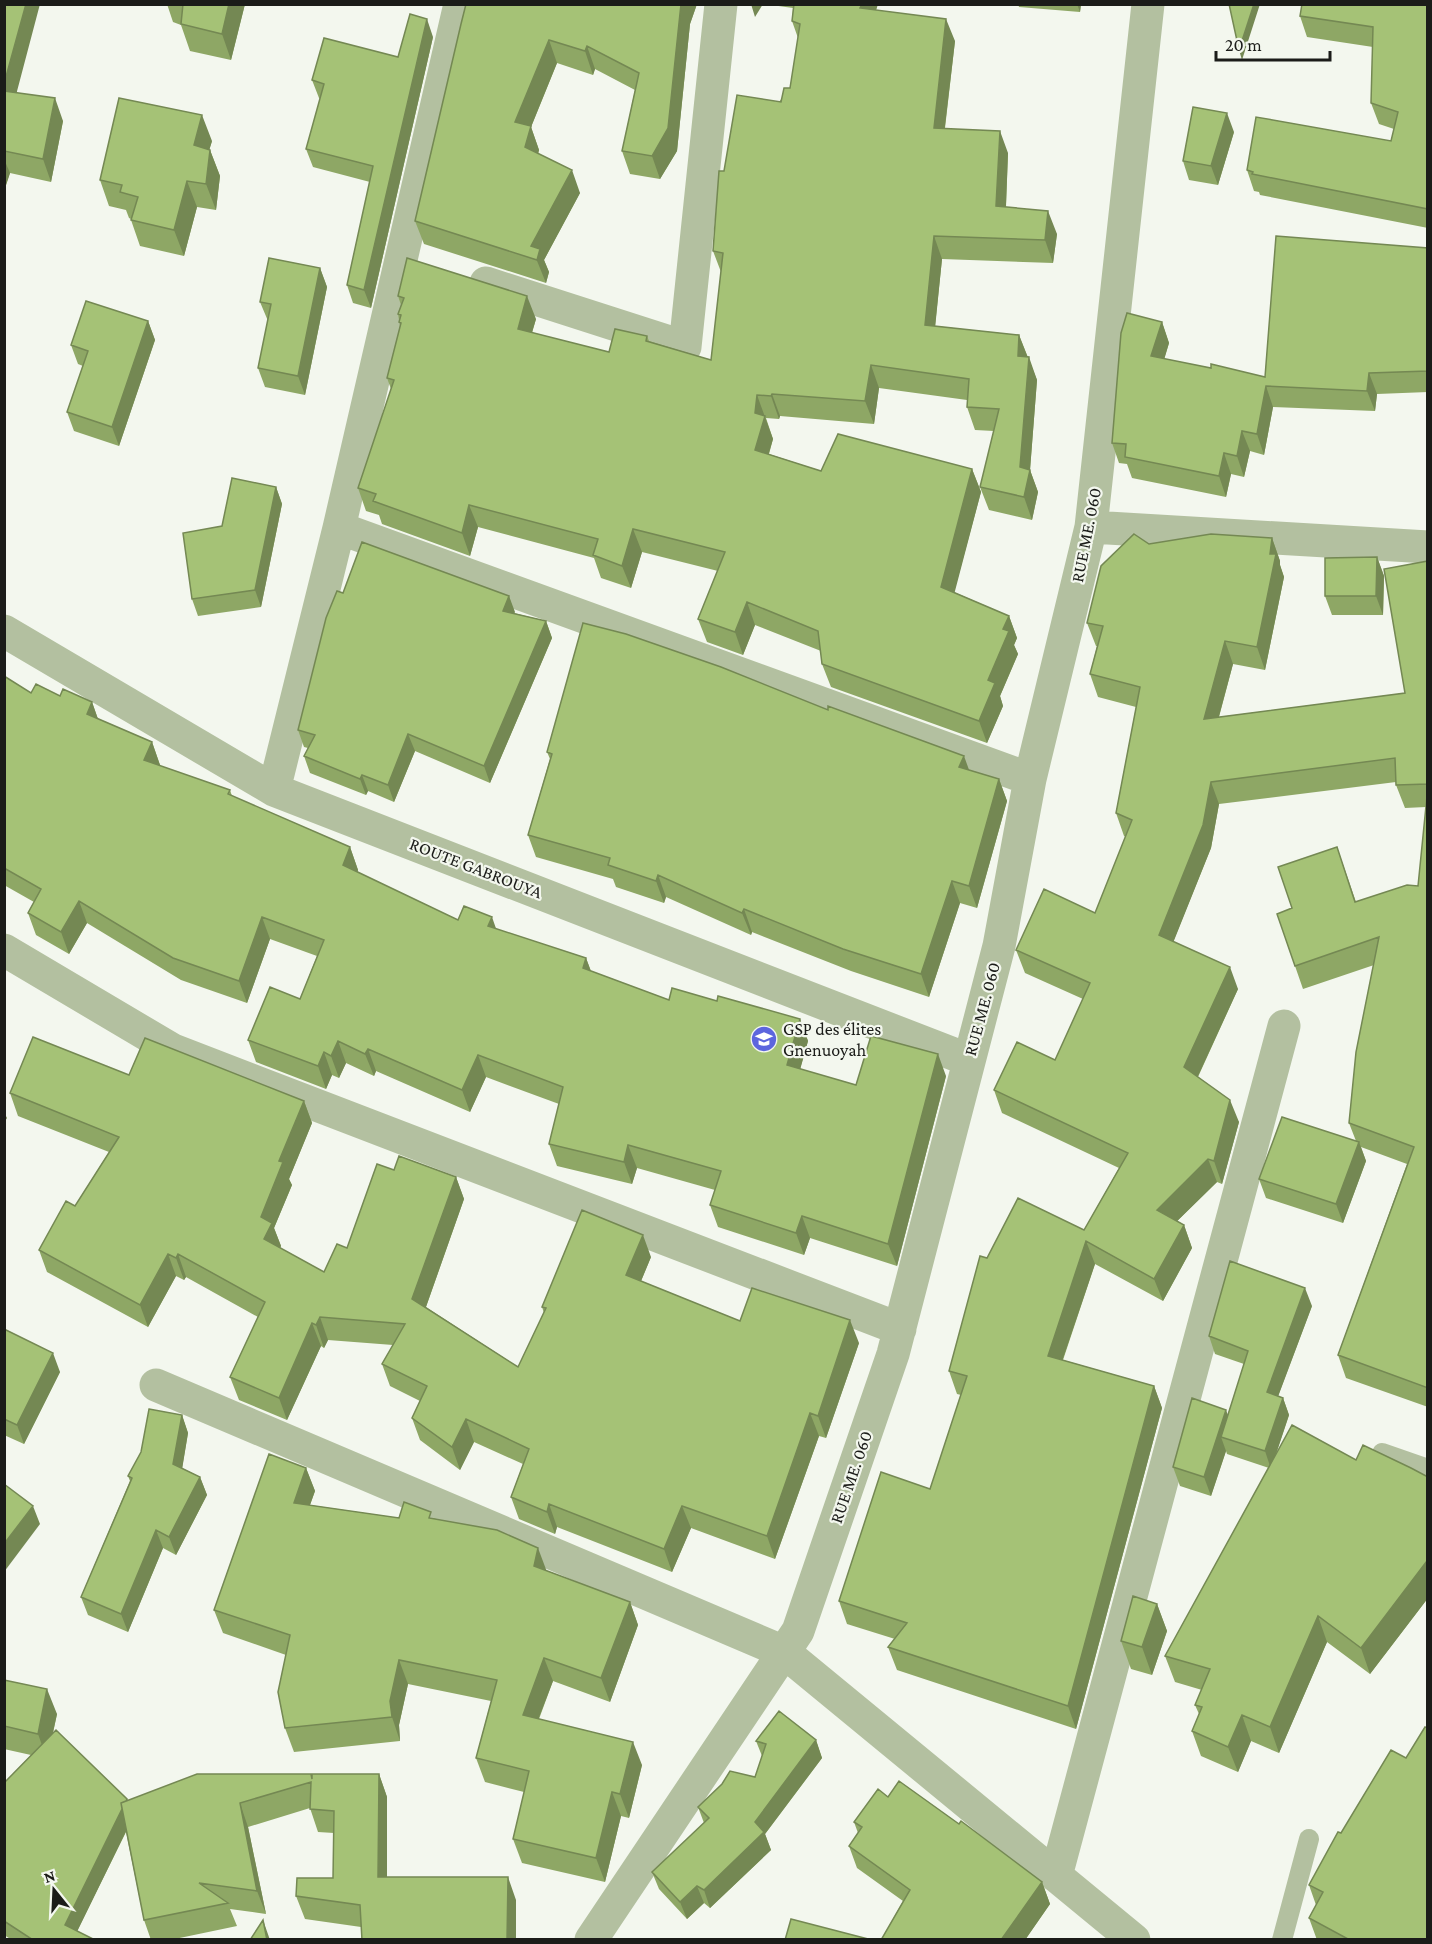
<svg xmlns="http://www.w3.org/2000/svg" width="1432" height="1944" font-family="'Crimson Pro',serif">
  <style>
    .lines { fill: none; stroke-linecap: round; stroke-linejoin: round }
    .service { stroke: #b3c0a0; stroke-width: 20 }
    .minor { stroke: #b3c0a0; stroke-width: 33 }
    .wall { fill: #8ea765 }
    .shaded-wall { fill: #748853 }
    .building { fill: #a5c276; stroke: #748853; stroke-width: 1.5 }
    .labels { text-anchor: middle; dominant-baseline: central; stroke-width: 4.5; stroke-linejoin: round; paint-order: stroke }
    .street-label { font-size: 18px; fill: #1b1c19; stroke: #f3f7ee }
    .poi-label { font-size: 18px; fill: #1b1c19; stroke: #f3f7ee; text-anchor: start }
  </style>
  <rect width="100%" height="100%" fill="#f3f7ee"/>
  <g class="lines">
    <path class="service" d="M 1382,1453 L 1428,1469
      M 1282,1940 L 1309,1839"/>
    <path class="minor" d="M 486,283 L 685,347 L 721,4
      M 1091,527 L 1428,547
      M 339,528 L 1030,779
      M 4,631 L 274,790 L 969,1060
      M 274,790 L 339,528 L 460,4
      M 4,950 L 173,1050 L 900,1329
      M 156,1385 L 784,1652 L 1134,1940
      M 1056,1876 L 1284,1026
      M 591,1940 L 798,1631 L 893,1354 L 999,946 L 1030,779 L 1091,527 L 1148,4"/>
  </g>
  <path class="wall" d="M 4,4 L 17,93 L 63,121 L 51,182 L 10,173 L 4,191 Z
    M 167,4 L 245,4 L 231,60 L 190,51 L 181,25 L 173,22 Z
    M 466,4 L 697,4 L 690,24 L 677,151 L 660,179 L 630,174 L 622,151 L 635,90 L 595,69 L 593,75 L 557,63 L 531,127 L 539,150 L 538,154 L 580,193 L 544,260 L 549,272 L 546,283 L 424,244 L 415,221 Z
    M 764,4 L 878,4 L 876,10 L 955,41 L 945,128 L 1008,153 L 1006,207 L 1057,234 L 1053,263 L 942,259 L 935,326 L 1019,335 L 1037,380 L 1030,470 L 1038,492 L 1032,520 L 989,510 L 980,487 L 994,431 L 975,430 L 967,407 L 967,400 L 879,388 L 874,424 L 780,416 L 779,419 L 766,418 L 773,439 L 769,454 L 821,471 L 972,469 L 981,492 L 954,592 L 1009,616 L 1017,638 L 1014,645 L 1018,654 L 1000,696 L 1003,706 L 987,743 L 831,687 L 822,664 L 821,651 L 755,625 L 743,655 L 707,642 L 698,619 L 718,571 L 642,552 L 631,588 L 601,578 L 594,558 L 478,527 L 470,556 L 382,524 L 379,515 L 366,511 L 358,488 L 391,389 L 387,378 L 400,326 L 398,314 L 401,305 L 398,296 L 536,319 L 532,333 L 609,352 L 647,336 L 649,341 L 711,360 L 721,272 L 713,251 L 724,171 L 790,88 L 798,38 L 792,21 L 793,8 Z
    M 1018,4 L 1081,4 L 1080,12 L 1019,7 Z
    M 1428,4 L 1428,228 L 1260,195 L 1259,192 L 1254,191 L 1247,170 L 1391,141 L 1394,129 L 1379,124 L 1371,103 L 1373,47 L 1307,37 L 1300,16 Z
    M 433,37 L 371,308 L 353,303 L 347,285 L 370,182 L 313,167 L 306,149 L 320,99 L 319,98 L 312,80 L 398,57 Z
    M 1234,132 L 1218,185 L 1189,180 L 1183,161 Z
    M 212,141 L 209,150 L 210,150 L 220,176 L 216,210 L 197,207 L 184,256 L 140,246 L 131,220 L 131,219 L 129,218 L 126,210 L 109,206 L 100,180 Z
    M 1428,248 L 1428,392 L 1377,394 L 1375,411 L 1273,407 L 1264,455 L 1250,451 L 1244,477 L 1231,474 L 1226,497 L 1132,478 L 1127,464 L 1119,463 L 1112,443 L 1162,322 L 1169,343 L 1164,359 L 1211,368 L 1265,377 Z
    M 320,268 L 327,287 L 305,395 L 265,387 L 258,368 L 268,321 L 260,302 Z
    M 148,321 L 155,340 L 119,446 L 74,431 L 67,412 L 83,366 L 78,364 L 71,345 Z
    M 276,487 L 282,504 L 261,607 L 198,616 L 192,599 L 222,526 Z
    M 1272,538 L 1280,561 L 1280,565 L 1284,577 L 1265,670 L 1233,664 L 1219,717 L 1405,693 L 1428,561 L 1428,1407 L 1346,1378 L 1338,1355 L 1407,1164 L 1361,1147 L 1366,1161 L 1343,1223 L 1266,1198 L 1259,1179 L 1356,1141 L 1349,1123 L 1374,965 L 1303,989 L 1295,966 L 1292,908 L 1337,847 L 1356,902 L 1418,886 L 1426,807 L 1405,808 L 1396,785 L 1396,782 L 1219,804 L 1211,848 L 1173,942 L 1238,989 L 1198,1077 L 1239,1122 L 1222,1184 L 1217,1182 L 1177,1221 L 1184,1225 L 1192,1248 L 1163,1301 L 1095,1264 L 1063,1360 L 1154,1386 L 1162,1408 L 1076,1729 L 897,1670 L 888,1647 L 895,1639 L 847,1624 L 839,1601 L 930,1489 L 961,1395 L 957,1394 L 949,1371 L 987,1258 L 1084,1230 L 1119,1168 L 1002,1113 L 994,1090 L 1055,1060 L 1083,999 L 1025,973 L 1016,950 L 1095,913 L 1126,837 L 1124,836 L 1116,813 L 1136,707 L 1098,697 L 1090,674 L 1097,646 L 1096,646 L 1087,623 L 1149,544 Z
    M 1377,557 L 1384,576 L 1383,615 L 1332,615 L 1325,596 Z
    M 343,593 L 509,596 L 514,613 L 546,621 L 552,638 L 490,783 L 415,751 L 394,802 L 368,791 L 366,795 L 310,773 L 304,756 L 308,748 L 304,747 L 298,730 Z
    M 4,676 L 31,693 L 60,696 L 92,702 L 98,719 L 152,742 L 160,765 L 160,766 L 230,790 L 232,796 L 350,847 L 358,870 L 357,872 L 458,920 L 496,929 L 586,958 L 591,971 L 669,1000 L 717,1001 L 800,1019 L 808,1041 L 800,1069 L 856,1085 L 946,1076 L 897,1266 L 810,1238 L 804,1255 L 718,1227 L 710,1205 L 715,1190 L 637,1168 L 632,1184 L 557,1166 L 549,1144 L 559,1104 L 486,1077 L 470,1112 L 376,1071 L 374,1076 L 346,1063 L 339,1078 L 332,1075 L 326,1089 L 256,1062 L 248,1040 L 300,999 L 317,956 L 270,939 L 247,1003 L 181,980 L 87,923 L 69,954 L 36,935 L 28,913 L 34,902 L 4,885 Z
    M 547,752 L 969,770 L 999,779 L 1007,801 L 977,908 L 960,903 L 929,997 L 851,971 L 752,932 L 751,935 L 666,897 L 664,903 L 616,887 L 613,879 L 536,857 L 528,835 L 550,759 Z
    M 129,1075 L 304,1101 L 312,1123 L 289,1179 L 292,1185 L 274,1228 L 281,1246 L 280,1248 L 324,1272 L 347,1248 L 394,1170 L 456,1177 L 464,1199 L 426,1307 L 518,1367 L 544,1313 L 542,1307 L 651,1257 L 641,1281 L 740,1321 L 859,1343 L 826,1438 L 819,1436 L 775,1559 L 691,1528 L 672,1572 L 557,1527 L 555,1534 L 519,1519 L 511,1497 L 523,1464 L 474,1442 L 460,1470 L 420,1440 L 412,1418 L 420,1401 L 390,1386 L 382,1364 L 393,1345 L 328,1340 L 324,1348 L 321,1346 L 287,1420 L 239,1400 L 230,1377 L 258,1317 L 186,1277 L 184,1280 L 176,1276 L 148,1327 L 47,1272 L 39,1250 L 75,1206 L 109,1152 L 18,1116 L 10,1093 Z
    M 1312,1306 L 1278,1396 L 1283,1398 L 1289,1415 L 1276,1454 L 1356,1460 L 1428,1477 L 1428,1598 L 1370,1674 L 1327,1642 L 1279,1753 L 1251,1741 L 1238,1772 L 1201,1756 L 1192,1731 L 1199,1714 L 1195,1705 L 1202,1690 L 1175,1682 L 1165,1656 L 1269,1468 L 1227,1454 L 1226,1451 L 1211,1496 L 1180,1486 L 1173,1467 L 1228,1414 L 1244,1364 L 1215,1354 L 1209,1336 Z
    M 4,1329 L 60,1372 L 24,1444 L 4,1435 Z
    M 182,1415 L 188,1433 L 182,1468 L 200,1477 L 207,1495 L 176,1555 L 163,1548 L 128,1632 L 88,1615 L 81,1597 L 130,1481 L 128,1476 Z
    M 306,1468 L 315,1491 L 310,1505 L 399,1518 L 434,1518 L 547,1571 L 630,1602 L 638,1625 L 610,1702 L 553,1681 L 539,1719 L 642,1765 L 629,1818 L 621,1816 L 605,1882 L 522,1863 L 513,1839 L 524,1792 L 485,1782 L 476,1758 L 491,1701 L 408,1684 L 399,1725 L 400,1741 L 294,1752 L 285,1728 L 286,1655 L 223,1633 L 214,1610 Z
    M 1157,1604 L 1167,1631 L 1152,1675 L 1131,1669 L 1121,1641 Z
    M 4,1680 L 57,1714 L 53,1733 L 127,1800 L 312,1777 L 379,1774 L 387,1797 L 387,1877 L 516,1900 L 516,1940 L 362,1940 L 361,1927 L 305,1919 L 296,1896 L 333,1878 L 334,1833 L 318,1832 L 310,1808 L 248,1827 L 266,1914 L 230,1909 L 237,1926 L 170,1940 L 151,1940 L 144,1920 L 126,1832 L 77,1931 L 95,1940 L 12,1940 L 4,1935 L 4,1783 L 31,1755 L 4,1749 Z
    M 816,1740 L 822,1758 L 765,1834 L 771,1850 L 710,1908 L 704,1903 L 687,1919 L 659,1889 L 652,1872 L 704,1823 L 698,1807 L 755,1777 L 762,1756 L 756,1741 Z
    M 1406,1758 L 1428,1940 L 1317,1940 L 1309,1918 L 1316,1905 L 1309,1885 L 1341,1833 Z
    M 888,1797 L 959,1824 L 1042,1882 L 1050,1904 L 1025,1940 L 881,1940 L 903,1901 L 857,1868 L 849,1846 L 858,1833 L 854,1822 Z"/>
  <path class="shaded-wall" d="M 26,4 L 40,4 L 11,114 L 4,96 L 4,84 Z
    M 229,4 L 245,4 L 231,60 L 222,34 Z
    M 681,4 L 697,4 L 690,24 L 677,151 L 660,179 L 652,156 Z
    M 751,4 L 763,4 L 755,17 Z
    M 862,4 L 878,4 L 869,31 L 860,8 Z
    M 1077,4 L 1081,4 L 1080,12 Z
    M 1254,4 L 1260,4 L 1242,60 L 1239,50 Z
    M 427,19 L 433,37 L 371,308 L 364,290 Z
    M 946,19 L 955,41 L 942,151 L 934,128 Z
    M 549,40 L 557,63 L 531,127 L 539,150 L 533,170 L 515,122 Z
    M 587,46 L 595,69 L 593,75 L 585,51 Z
    M 55,98 L 63,121 L 51,182 L 43,159 Z
    M 1227,113 L 1234,132 L 1218,185 L 1211,166 Z
    M 202,115 L 212,141 L 203,171 L 194,145 Z
    M 1000,131 L 1008,153 L 1005,229 L 996,206 Z
    M 210,150 L 220,176 L 216,210 L 206,184 Z
    M 4,159 L 10,173 L 4,191 Z
    M 572,170 L 580,193 L 544,260 L 549,272 L 546,283 L 531,246 Z
    M 187,181 L 197,207 L 184,256 L 174,230 Z
    M 1048,211 L 1057,234 L 1053,263 L 1045,240 Z
    M 934,236 L 942,259 L 933,348 L 925,325 Z
    M 320,268 L 327,287 L 305,395 L 298,376 Z
    M 527,296 L 536,319 L 526,352 L 518,329 Z
    M 148,321 L 155,340 L 119,446 L 112,427 Z
    M 1162,322 L 1169,343 L 1159,377 L 1151,356 Z
    M 1019,335 L 1028,358 L 1018,356 Z
    M 1029,357 L 1037,380 L 1030,470 L 1038,492 L 1032,520 L 1024,497 L 1020,467 Z
    M 871,365 L 879,388 L 874,424 L 865,401 Z
    M 1369,373 L 1377,394 L 1375,411 L 1367,391 Z
    M 1266,386 L 1273,407 L 1264,455 L 1257,434 Z
    M 772,394 L 780,416 L 779,419 L 771,396 Z
    M 757,395 L 773,439 L 763,473 L 755,450 L 755,413 Z
    M 1242,431 L 1250,451 L 1244,477 L 1237,456 Z
    M 1224,453 L 1231,474 L 1226,497 L 1219,476 Z
    M 972,469 L 981,492 L 950,610 L 941,587 Z
    M 276,487 L 282,504 L 261,607 L 255,590 Z
    M 469,505 L 478,527 L 470,556 L 462,533 Z
    M 633,529 L 642,552 L 631,588 L 622,566 Z
    M 1272,538 L 1280,561 L 1280,565 L 1284,577 L 1265,670 L 1257,647 L 1270,554 Z
    M 1377,557 L 1384,576 L 1383,615 L 1376,596 Z
    M 509,596 L 515,612 L 509,627 L 503,611 Z
    M 747,602 L 755,625 L 743,655 L 735,632 Z
    M 1009,616 L 1017,638 L 1014,645 L 1018,654 L 1000,696 L 1003,706 L 987,743 L 979,721 L 988,680 L 1003,629 Z
    M 546,621 L 552,638 L 490,783 L 484,766 Z
    M 1225,641 L 1233,664 L 1212,742 L 1204,719 Z
    M 92,702 L 100,725 L 87,714 Z
    M 408,734 L 415,751 L 394,802 L 388,785 Z
    M 152,742 L 160,765 L 152,783 L 144,760 Z
    M 964,756 L 972,778 L 959,767 Z
    M 362,775 L 368,791 L 366,795 L 360,779 Z
    M 999,779 L 1007,801 L 977,908 L 969,886 Z
    M 1211,782 L 1219,804 L 1211,848 L 1167,958 L 1159,935 Z
    M 350,847 L 358,870 L 352,888 L 343,865 Z
    M 658,875 L 666,897 L 664,903 L 656,881 Z
    M 952,881 L 960,903 L 929,997 L 921,974 Z
    M 79,901 L 87,923 L 69,954 L 61,932 Z
    M 744,909 L 752,932 L 751,935 L 742,913 Z
    M 262,917 L 270,939 L 247,1003 L 239,981 Z
    M 492,917 L 500,940 L 488,926 Z
    M 586,958 L 594,980 L 583,968 Z
    M 1230,967 L 1238,989 L 1192,1089 L 1184,1067 Z
    M 800,1019 L 808,1041 L 795,1088 L 787,1065 Z
    M 338,1041 L 346,1063 L 339,1078 L 331,1056 Z
    M 368,1049 L 376,1071 L 374,1076 L 365,1054 Z
    M 324,1052 L 332,1075 L 326,1089 L 318,1066 Z
    M 938,1054 L 946,1076 L 897,1266 L 888,1244 Z
    M 478,1055 L 486,1077 L 470,1112 L 462,1090 Z
    M 1230,1100 L 1239,1122 L 1222,1184 L 1214,1161 Z
    M 304,1101 L 312,1123 L 289,1179 L 292,1185 L 274,1228 L 281,1246 L 272,1262 L 264,1239 L 261,1217 L 279,1161 Z
    M 4,1112 L 7,1118 L 4,1123 Z
    M 1359,1142 L 1366,1161 L 1343,1223 L 1336,1204 Z
    M 628,1145 L 637,1168 L 632,1184 L 624,1162 Z
    M 1208,1159 L 1217,1182 L 1165,1233 L 1157,1210 Z
    M 456,1177 L 464,1199 L 421,1321 L 412,1299 Z
    M 802,1216 L 810,1238 L 804,1255 L 796,1233 Z
    M 1184,1225 L 1192,1248 L 1163,1301 L 1154,1279 Z
    M 643,1235 L 651,1257 L 634,1298 L 626,1275 Z
    M 1086,1241 L 1095,1264 L 1056,1379 L 1048,1356 Z
    M 168,1254 L 176,1276 L 148,1327 L 140,1305 Z
    M 178,1254 L 186,1277 L 184,1280 L 176,1258 Z
    M 1305,1288 L 1312,1306 L 1273,1410 L 1267,1392 Z
    M 320,1317 L 328,1340 L 324,1348 L 316,1325 Z
    M 850,1320 L 859,1343 L 826,1438 L 818,1416 Z
    M 312,1323 L 321,1346 L 287,1420 L 279,1398 Z
    M 53,1353 L 60,1372 L 24,1444 L 17,1425 Z
    M 1154,1386 L 1162,1408 L 1076,1729 L 1068,1706 Z
    M 1283,1398 L 1289,1415 L 1271,1469 L 1265,1451 Z
    M 1226,1410 L 1233,1428 L 1221,1437 L 1226,1451 L 1211,1496 L 1204,1477 Z
    M 810,1413 L 819,1436 L 775,1559 L 767,1536 Z
    M 182,1415 L 188,1433 L 180,1482 L 173,1464 Z
    M 466,1419 L 474,1442 L 460,1470 L 452,1447 Z
    M 306,1468 L 315,1491 L 302,1527 L 294,1503 Z
    M 200,1477 L 207,1495 L 176,1555 L 169,1537 Z
    M 549,1504 L 557,1527 L 555,1534 L 547,1512 Z
    M 33,1506 L 40,1524 L 4,1572 L 4,1544 Z
    M 682,1506 L 691,1528 L 672,1572 L 664,1549 Z
    M 156,1530 L 163,1548 L 128,1632 L 121,1614 Z
    M 538,1548 L 547,1572 L 534,1566 Z
    M 1427,1561 L 1428,1598 L 1370,1674 L 1361,1648 Z
    M 630,1602 L 638,1625 L 610,1702 L 601,1678 Z
    M 1157,1604 L 1167,1631 L 1152,1675 L 1142,1647 Z
    M 1318,1616 L 1327,1642 L 1279,1753 L 1270,1727 Z
    M 544,1658 L 553,1681 L 531,1738 L 523,1715 Z
    M 399,1660 L 408,1684 L 399,1725 L 400,1741 L 392,1717 L 390,1701 Z
    M 47,1689 L 57,1714 L 47,1759 L 38,1734 Z
    M 1242,1715 L 1251,1741 L 1238,1772 L 1228,1747 Z
    M 816,1740 L 822,1758 L 765,1834 L 771,1850 L 710,1908 L 704,1890 Z
    M 633,1742 L 642,1765 L 629,1818 L 620,1794 Z
    M 379,1774 L 387,1797 L 387,1901 L 378,1877 Z
    M 612,1792 L 621,1816 L 605,1882 L 596,1858 Z
    M 127,1799 L 133,1817 L 73,1940 L 65,1925 Z
    M 240,1803 L 248,1827 L 266,1914 L 257,1891 Z
    M 508,1877 L 516,1900 L 516,1940 L 507,1940 Z
    M 1042,1882 L 1050,1904 L 1025,1940 L 1001,1940 Z
    M 697,1886 L 704,1903 L 687,1919 L 680,1902 Z
    M 263,1920 L 270,1940 L 267,1940 Z"/>
  <path class="building" d="M 4,4 L 26,4 L 4,84 Z
    M 183,4 L 229,4 L 222,34 L 181,24 Z
    M 466,4 L 681,4 L 668,128 L 652,156 L 622,151 L 639,73 L 587,46 L 585,51 L 549,40 L 515,122 L 531,126 L 525,147 L 572,170 L 531,246 L 540,249 L 537,260 L 415,221 L 461,24 Z
    M 794,4 L 862,4 L 860,8 L 946,19 L 934,128 L 1000,131 L 996,206 L 1048,211 L 1045,240 L 934,236 L 925,325 L 1019,335 L 1018,356 L 1029,357 L 1020,467 L 1030,470 L 1024,497 L 980,487 L 999,409 L 967,407 L 969,379 L 871,365 L 865,401 L 772,394 L 771,396 L 757,395 L 755,413 L 765,416 L 755,450 L 821,471 L 838,434 L 972,469 L 941,587 L 1009,616 L 1003,629 L 1009,631 L 988,680 L 995,683 L 979,721 L 822,664 L 818,631 L 747,602 L 735,632 L 698,619 L 725,552 L 633,529 L 622,566 L 593,555 L 598,539 L 469,505 L 462,533 L 373,501 L 376,494 L 358,488 L 394,380 L 387,378 L 401,323 L 399,322 L 401,315 L 398,314 L 404,298 L 398,296 L 407,258 L 527,296 L 518,329 L 609,352 L 615,329 L 647,336 L 646,341 L 711,360 L 723,253 L 713,251 L 719,171 L 724,171 L 737,95 L 781,102 L 784,88 L 790,88 L 800,24 L 792,21 Z
    M 1229,4 L 1254,4 L 1239,50 Z
    M 1302,4 L 1428,4 L 1428,209 L 1252,174 L 1253,172 L 1247,170 L 1256,117 L 1391,141 L 1398,112 L 1371,103 L 1373,27 L 1300,16 Z
    M 410,14 L 427,19 L 364,290 L 347,285 L 373,166 L 306,149 L 324,84 L 312,80 L 324,38 L 398,57 Z
    M 4,91 L 55,98 L 43,159 L 4,151 Z
    M 119,98 L 202,115 L 194,145 L 210,150 L 206,184 L 187,181 L 174,230 L 131,220 L 138,197 L 120,192 L 122,185 L 100,180 Z
    M 1193,107 L 1227,113 L 1211,166 L 1183,161 Z
    M 1276,236 L 1428,248 L 1428,371 L 1369,373 L 1367,391 L 1266,386 L 1257,434 L 1242,431 L 1237,456 L 1224,453 L 1219,476 L 1125,457 L 1126,444 L 1112,443 L 1121,333 L 1127,313 L 1162,322 L 1151,356 L 1211,368 L 1211,364 L 1265,377 Z
    M 269,258 L 320,268 L 298,376 L 258,368 L 271,304 L 260,302 Z
    M 86,301 L 148,321 L 112,427 L 67,412 L 88,351 L 71,345 Z
    M 232,478 L 276,487 L 255,590 L 192,599 L 183,533 L 222,526 Z
    M 1134,534 L 1149,544 L 1211,534 L 1272,538 L 1270,554 L 1276,554 L 1257,647 L 1225,641 L 1204,719 L 1405,693 L 1384,569 L 1428,561 L 1428,784 L 1396,785 L 1395,758 L 1211,782 L 1203,825 L 1159,935 L 1230,967 L 1184,1067 L 1230,1100 L 1214,1161 L 1208,1159 L 1157,1210 L 1184,1225 L 1154,1279 L 1086,1241 L 1048,1356 L 1154,1386 L 1068,1706 L 888,1647 L 907,1623 L 839,1601 L 881,1472 L 930,1489 L 967,1376 L 949,1371 L 980,1256 L 987,1258 L 1018,1198 L 1084,1230 L 1128,1153 L 994,1090 L 1017,1042 L 1055,1060 L 1090,983 L 1016,950 L 1044,889 L 1095,913 L 1132,820 L 1116,813 L 1140,687 L 1090,674 L 1103,626 L 1087,623 L 1101,566 Z
    M 362,542 L 509,596 L 503,611 L 546,621 L 484,766 L 408,734 L 388,785 L 362,775 L 360,779 L 304,756 L 315,735 L 298,730 L 326,618 L 337,591 L 343,593 Z
    M 1377,557 L 1376,596 L 1325,596 L 1325,558 Z
    M 583,623 L 626,634 L 721,667 L 828,710 L 828,706 L 964,756 L 959,767 L 999,779 L 969,886 L 952,881 L 921,974 L 843,949 L 744,909 L 742,913 L 658,875 L 656,881 L 608,865 L 610,858 L 528,835 L 552,754 L 547,752 Z
    M 4,676 L 31,693 L 36,684 L 60,696 L 63,689 L 92,702 L 87,714 L 152,742 L 144,760 L 230,790 L 228,794 L 350,847 L 343,865 L 458,920 L 464,906 L 492,917 L 488,926 L 586,958 L 583,968 L 669,1000 L 672,988 L 717,1001 L 718,996 L 800,1019 L 787,1065 L 856,1085 L 871,1036 L 938,1054 L 888,1244 L 802,1216 L 796,1233 L 710,1205 L 721,1171 L 628,1145 L 624,1162 L 549,1144 L 563,1087 L 478,1055 L 462,1090 L 368,1049 L 365,1054 L 338,1041 L 331,1056 L 324,1052 L 318,1066 L 248,1040 L 270,987 L 300,999 L 324,940 L 262,917 L 239,981 L 173,958 L 79,901 L 61,932 L 28,913 L 41,889 L 4,868 Z
    M 1428,786 L 1428,1388 L 1338,1355 L 1414,1147 L 1349,1123 L 1356,1052 L 1379,937 L 1295,966 L 1277,914 L 1292,908 L 1278,867 L 1337,847 L 1355,902 L 1407,885 L 1418,886 Z
    M 33,1037 L 129,1075 L 145,1038 L 304,1101 L 279,1161 L 283,1162 L 261,1217 L 272,1223 L 264,1239 L 324,1272 L 337,1244 L 347,1248 L 377,1164 L 394,1170 L 399,1156 L 456,1177 L 412,1299 L 518,1367 L 546,1308 L 542,1307 L 582,1210 L 643,1235 L 626,1275 L 740,1321 L 752,1288 L 850,1320 L 818,1416 L 810,1413 L 767,1536 L 682,1506 L 664,1549 L 549,1504 L 547,1512 L 511,1497 L 529,1449 L 466,1419 L 452,1447 L 412,1418 L 427,1386 L 382,1364 L 405,1324 L 320,1317 L 316,1325 L 312,1323 L 279,1398 L 230,1377 L 265,1302 L 178,1254 L 176,1258 L 168,1254 L 140,1305 L 39,1250 L 66,1201 L 75,1206 L 119,1137 L 10,1093 Z
    M 1282,1117 L 1359,1142 L 1336,1204 L 1259,1179 Z
    M 1230,1261 L 1305,1288 L 1267,1392 L 1283,1398 L 1265,1451 L 1221,1437 L 1248,1351 L 1209,1336 Z
    M 4,1329 L 53,1353 L 17,1425 L 4,1419 Z
    M 1192,1398 L 1226,1410 L 1204,1477 L 1173,1467 Z
    M 149,1409 L 182,1415 L 173,1464 L 200,1477 L 169,1537 L 156,1530 L 121,1614 L 81,1597 L 132,1478 L 128,1476 L 141,1452 Z
    M 1292,1425 L 1356,1460 L 1363,1445 L 1411,1468 L 1428,1477 L 1428,1562 L 1427,1561 L 1361,1648 L 1318,1616 L 1270,1727 L 1242,1715 L 1228,1747 L 1192,1731 L 1202,1707 L 1195,1705 L 1210,1669 L 1165,1656 Z
    M 269,1454 L 306,1468 L 294,1503 L 399,1518 L 404,1502 L 431,1512 L 429,1518 L 497,1530 L 538,1548 L 534,1566 L 630,1602 L 601,1678 L 544,1658 L 523,1715 L 633,1742 L 620,1794 L 612,1792 L 596,1858 L 513,1839 L 529,1771 L 476,1758 L 497,1680 L 399,1660 L 390,1701 L 392,1717 L 285,1728 L 278,1692 L 290,1635 L 214,1610 Z
    M 4,1484 L 33,1506 L 4,1544 Z
    M 1133,1596 L 1157,1604 L 1142,1647 L 1121,1641 Z
    M 4,1680 L 47,1689 L 38,1734 L 4,1726 Z
    M 779,1711 L 816,1740 L 755,1822 L 764,1832 L 704,1890 L 697,1886 L 680,1902 L 652,1872 L 709,1818 L 698,1807 L 722,1784 L 730,1771 L 755,1777 L 766,1744 L 756,1741 Z
    M 1425,1727 L 1428,1728 L 1428,1940 L 1348,1940 L 1348,1939 L 1309,1918 L 1323,1892 L 1309,1885 L 1338,1832 L 1341,1833 L 1391,1750 L 1406,1758 Z
    M 56,1730 L 127,1799 L 126,1801 L 121,1803 L 122,1809 L 65,1925 L 95,1940 L 33,1940 L 4,1921 L 4,1783 Z
    M 197,1774 L 311,1774 L 312,1779 L 312,1774 L 379,1774 L 378,1877 L 508,1877 L 507,1940 L 362,1940 L 360,1905 L 296,1896 L 297,1878 L 333,1878 L 334,1811 L 310,1809 L 311,1782 L 240,1803 L 257,1891 L 199,1883 L 228,1903 L 144,1920 L 121,1803 Z
    M 899,1781 L 959,1824 L 961,1821 L 1042,1882 L 1001,1940 L 881,1940 L 910,1890 L 849,1846 L 862,1827 L 854,1822 L 878,1789 L 888,1797 Z
    M 791,1919 L 872,1940 L 785,1940 Z
    M 263,1920 L 267,1940 L 250,1940 Z"/>
  <defs>
    <g id="school-disc" transform="scale(1.35)"><circle r="9.5" fill="#5d66de" stroke="#f3f7ee"/><path d="M0-5L7-2L0 1L-7-2ZM-4 1L0 2.5L4 1V4Q0 6-4 4Z" fill="#fff"/></g>
  </defs>
  <g fill-rule="evenodd">
    <use href="#school-disc" x="764" y="1039"/>
  </g>
  <g class="labels">
    <g class="street-label">
      <text transform="translate(1086 535) rotate(-79)">RUE ME. 060</text>
      <text transform="translate(476 868) rotate(21)">ROUTE GABROUYA</text>
      <text transform="translate(982 1009) rotate(-75)">RUE ME. 060</text>
      <text transform="translate(851 1477) rotate(-71)">RUE ME. 060</text>
    </g>
    <g class="poi-label">
      <text x="783" y="1029">GSP des élites<tspan x="783" dy="21">Gnenuoyah</tspan></text>
    </g>
  </g>
  <rect width="1432" height="1944" fill="none" stroke="#1b1c19" stroke-width="12"/>
  <g transform="translate(54 1890) rotate(342)" stroke="#f3f7ee" stroke-width="4.5" paint-order="stroke">
  <path d="M0-4.5L10 22L0 15L-10 22Z" fill="#1b1c19"/>
  <text y="-9" font-size="16" font-weight="bold" text-anchor="middle" fill="#1b1c19">N</text>
  </g>
  <path d="M1216 51v9h114v-9" fill="none" stroke="#1b1c19" stroke-width="3"/>
  <text x="1225" y="51" font-size="18" fill="#1b1c19" stroke="#f3f7ee" stroke-width="4.5" paint-order="stroke">20 m</text>
</svg>
